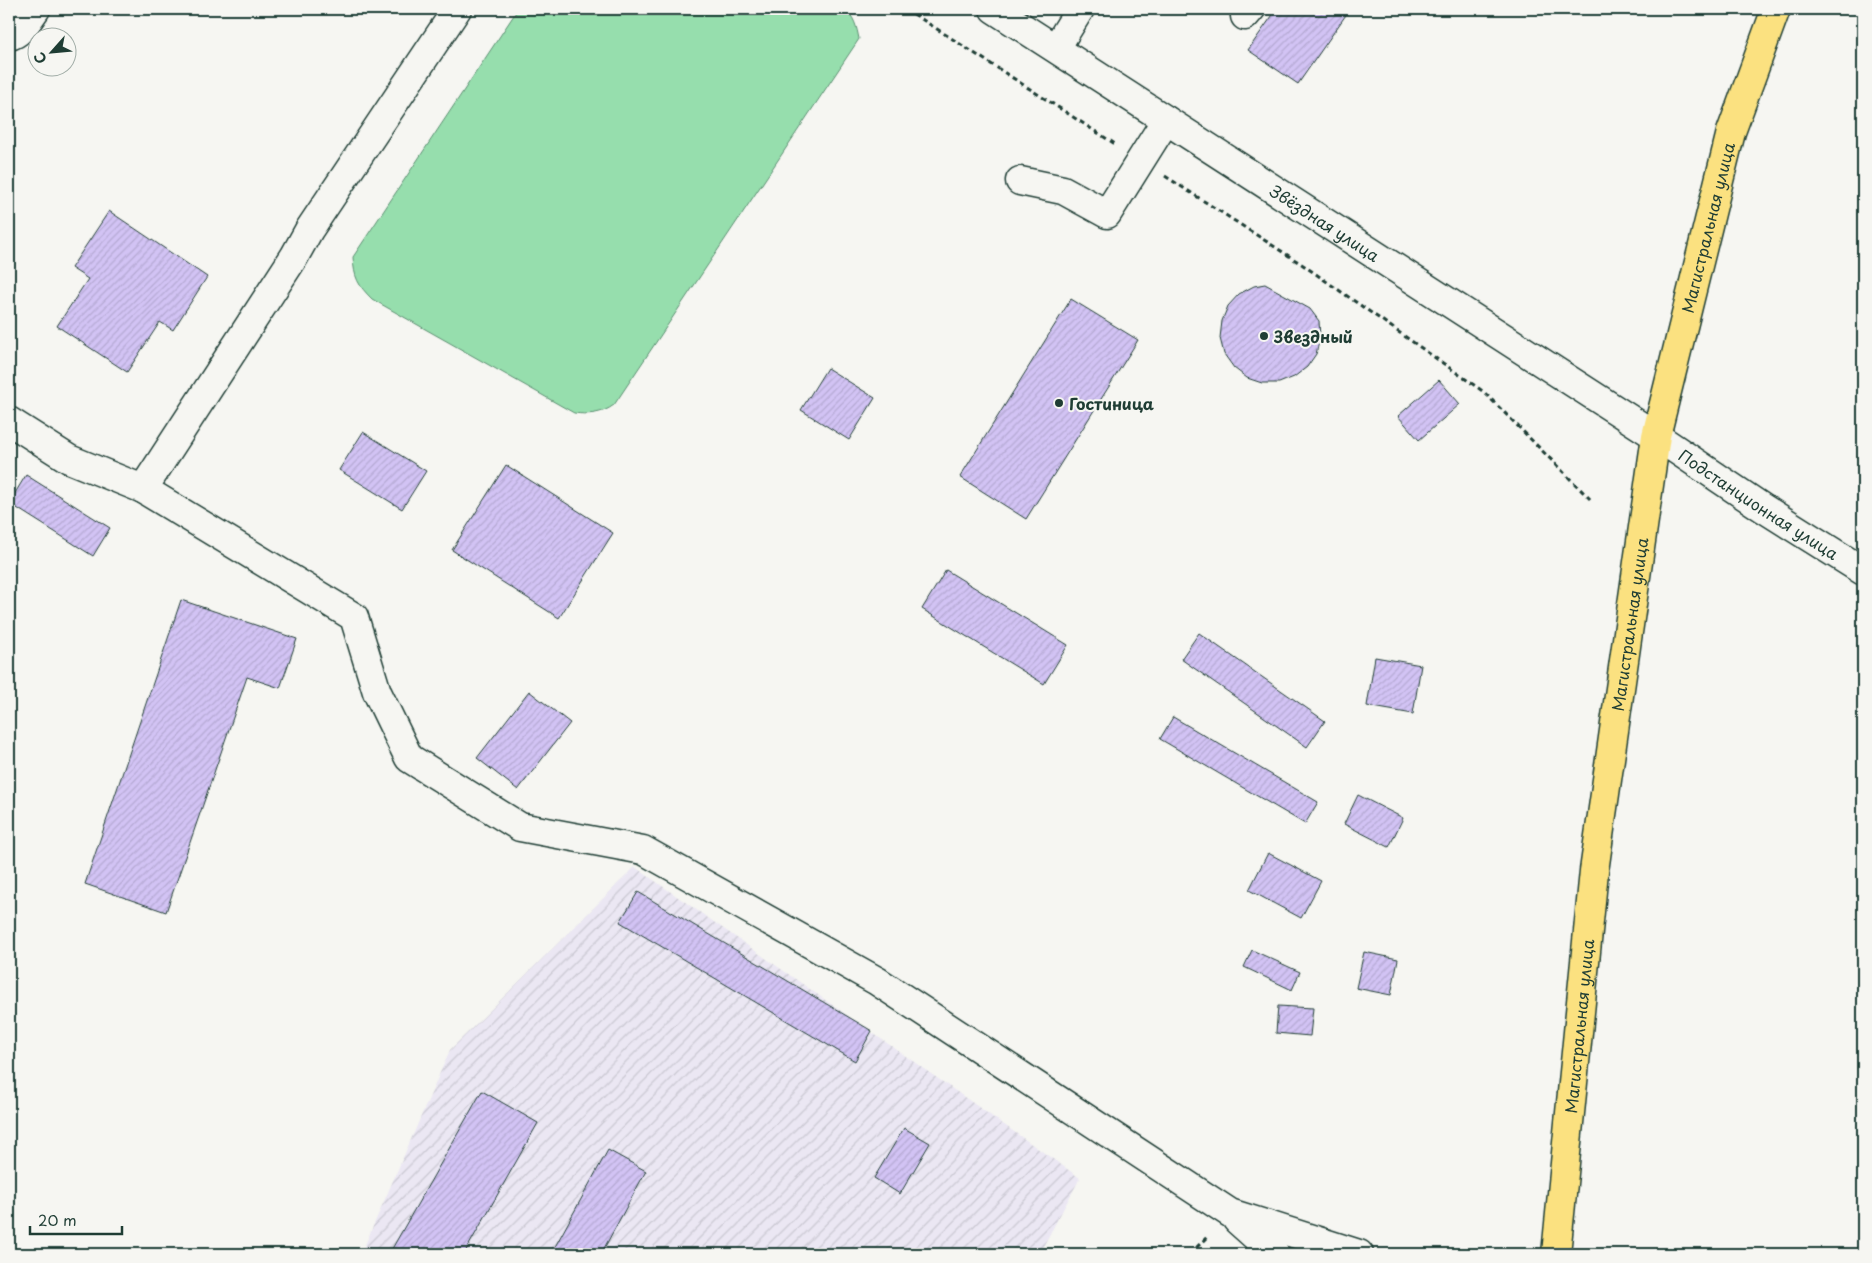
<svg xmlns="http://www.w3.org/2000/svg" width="1872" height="1263" font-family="'Playpen Sans',sans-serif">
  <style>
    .industrial { fill: url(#industrial-furrows) }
    .garden { fill: #96dead; stroke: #5a8e70 }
    .building { fill: url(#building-hatch); stroke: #1f3d34 }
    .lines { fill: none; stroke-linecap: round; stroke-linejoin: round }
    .minor-casing { stroke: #1f3d34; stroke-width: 31 }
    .major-casing { stroke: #1f3d34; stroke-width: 31 }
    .path { stroke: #1f3d34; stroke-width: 3; stroke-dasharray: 5 4; stroke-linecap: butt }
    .minor { stroke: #f6f6f2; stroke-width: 28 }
    .major { stroke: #fbe180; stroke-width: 28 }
    .poi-dot { fill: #1f3d34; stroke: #f6f6f2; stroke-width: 2 }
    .labels { text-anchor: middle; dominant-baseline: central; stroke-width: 4; stroke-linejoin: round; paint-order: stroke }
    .street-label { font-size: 16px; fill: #1f3d34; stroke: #f6f6f2 }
    .poi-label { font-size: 16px; font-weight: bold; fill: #1f3d34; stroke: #f6f6f2; text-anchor: start }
  </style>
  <defs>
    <pattern id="industrial-furrows" width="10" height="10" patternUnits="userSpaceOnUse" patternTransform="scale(1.25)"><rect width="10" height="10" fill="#ebe7f3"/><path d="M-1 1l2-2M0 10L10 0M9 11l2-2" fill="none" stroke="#c9c7d1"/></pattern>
    <pattern id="building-hatch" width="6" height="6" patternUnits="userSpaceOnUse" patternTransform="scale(1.25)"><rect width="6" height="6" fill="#d2c3f4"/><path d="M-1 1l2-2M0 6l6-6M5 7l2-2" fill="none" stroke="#b4a8d2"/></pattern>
  </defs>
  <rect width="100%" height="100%" fill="#f6f6f2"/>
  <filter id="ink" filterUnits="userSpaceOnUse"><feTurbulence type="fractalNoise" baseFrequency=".02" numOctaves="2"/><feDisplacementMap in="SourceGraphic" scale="10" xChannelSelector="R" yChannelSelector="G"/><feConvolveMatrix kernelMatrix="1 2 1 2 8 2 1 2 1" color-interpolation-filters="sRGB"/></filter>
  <g filter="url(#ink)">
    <path class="industrial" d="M 635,867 L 1080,1178 L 1039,1254 L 361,1254 L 450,1050 Z"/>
    <path class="garden" d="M 518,9 L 844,9 C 854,15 857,28 859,39 L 614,405 C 602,414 588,415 574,413 L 372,299 C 358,285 354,278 353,257 Z"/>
    <path class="building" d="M 1277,9 L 1350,9 L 1298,84 L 1248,50 Z
      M 109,211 L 207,277 L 173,330 L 160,322 L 127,372 L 57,326 L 88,279 L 71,268 Z
      M 1265,284 L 1310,309 L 1319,321 L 1320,338 L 1316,354 L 1307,367 L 1294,377 L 1279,383 L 1262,383 L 1247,378 L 1234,368 L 1224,354 L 1220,338 L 1222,321 L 1228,306 L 1239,294 L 1254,286 Z
      M 1071,299 L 1138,340 L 1026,519 L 960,477 Z
      M 827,368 L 875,398 L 849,440 L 801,410 Z
      M 1439,380 L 1460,404 L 1419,440 L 1398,416 Z
      M 363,432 L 426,471 L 402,509 L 339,470 Z
      M 506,465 L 613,533 L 559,618 L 452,550 Z
      M 26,475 L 110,528 L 93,556 L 9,503 Z
      M 946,570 L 1068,645 L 1044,684 L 922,609 Z
      M 181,600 L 297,639 L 280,688 L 247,677 L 166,912 L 85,884 Z
      M 1199,633 L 1325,721 L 1307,747 L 1181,659 Z
      M 1375,657 L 1421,665 L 1413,714 L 1367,706 Z
      M 529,691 L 570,723 L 518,790 L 477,758 Z
      M 1173,717 L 1318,802 L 1305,824 L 1160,739 Z
      M 1358,795 L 1403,818 L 1389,847 L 1344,824 Z
      M 1268,853 L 1321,881 L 1301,918 L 1249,890 Z
      M 638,892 L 872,1031 L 855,1061 L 620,922 Z
      M 1252,950 L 1300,972 L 1292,990 L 1244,967 Z
      M 1364,952 L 1398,959 L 1391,995 L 1356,988 Z
      M 1278,1006 L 1313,1008 L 1310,1036 L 1276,1033 Z
      M 482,1091 L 538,1123 L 464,1254 L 389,1254 Z
      M 904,1128 L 930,1143 L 900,1194 L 874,1178 Z
      M 608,1150 L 646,1171 L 601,1254 L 551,1254 Z"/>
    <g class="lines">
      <g class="minor-casing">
        <g id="minor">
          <path d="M 457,9 L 309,230 L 294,257 L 143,489 L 354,617 L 377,692 L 409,758 L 520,827 L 643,850 L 877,981 L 1230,1213 L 1359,1254"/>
          <path id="s1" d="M 994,9 L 1656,436 L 1763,508 L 1863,571"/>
          <path d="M 1245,16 L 1251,9"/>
          <path d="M 9,36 C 21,34 29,18 36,9"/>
          <path d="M 1056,48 L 1080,9"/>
          <path d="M 1020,181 L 1063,190 L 1107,214 L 1166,120"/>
          <path d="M 9,421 L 69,459 L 143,489"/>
          <path d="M 1237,1220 L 1275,1254"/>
        </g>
      </g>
      <g class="major-casing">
        <g id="major">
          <path id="s2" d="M 1556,1254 L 1594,871 L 1656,436 L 1731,132 L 1776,9"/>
        </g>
      </g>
      <path class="path" d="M 906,9 L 1115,144
        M 1165,176 L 1303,265 L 1484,392 L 1592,501
        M 1190,1254 L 1209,1235"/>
      <use href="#minor" class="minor"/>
      <use href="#major" class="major"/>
    </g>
  </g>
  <g class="poi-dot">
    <circle cx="1264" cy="336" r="5"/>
    <circle cx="1059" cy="403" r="5"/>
  </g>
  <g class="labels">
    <g class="street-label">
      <text stroke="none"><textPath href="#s1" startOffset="394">Звёздная улица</textPath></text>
      <text stroke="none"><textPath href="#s2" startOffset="1039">Магистральная улица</textPath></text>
      <text stroke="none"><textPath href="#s1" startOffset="911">Подстанционная улица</textPath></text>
      <text stroke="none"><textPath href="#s2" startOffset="634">Магистральная улица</textPath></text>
      <text stroke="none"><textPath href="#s2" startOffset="229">Магистральная улица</textPath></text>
    </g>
    <g class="poi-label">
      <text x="1274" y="336">Звездный</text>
      <text x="1069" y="403">Гостиница</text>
    </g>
  </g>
  <rect width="1872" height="1263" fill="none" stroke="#f6f6f2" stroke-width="30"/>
  <rect x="15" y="15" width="1842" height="1233" fill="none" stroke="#1f3d34" stroke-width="2" filter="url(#ink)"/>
  <g transform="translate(52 52) rotate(243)"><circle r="24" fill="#f6f6f2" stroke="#a0aca6"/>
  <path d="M0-4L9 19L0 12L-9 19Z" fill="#1f3d34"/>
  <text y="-8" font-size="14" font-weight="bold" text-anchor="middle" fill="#1f3d34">С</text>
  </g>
  <path d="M30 1226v8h92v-8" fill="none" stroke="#1f3d34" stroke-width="2.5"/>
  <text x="38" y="1226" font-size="15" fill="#1f3d34" stroke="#f6f6f2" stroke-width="4" paint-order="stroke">20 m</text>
</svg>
